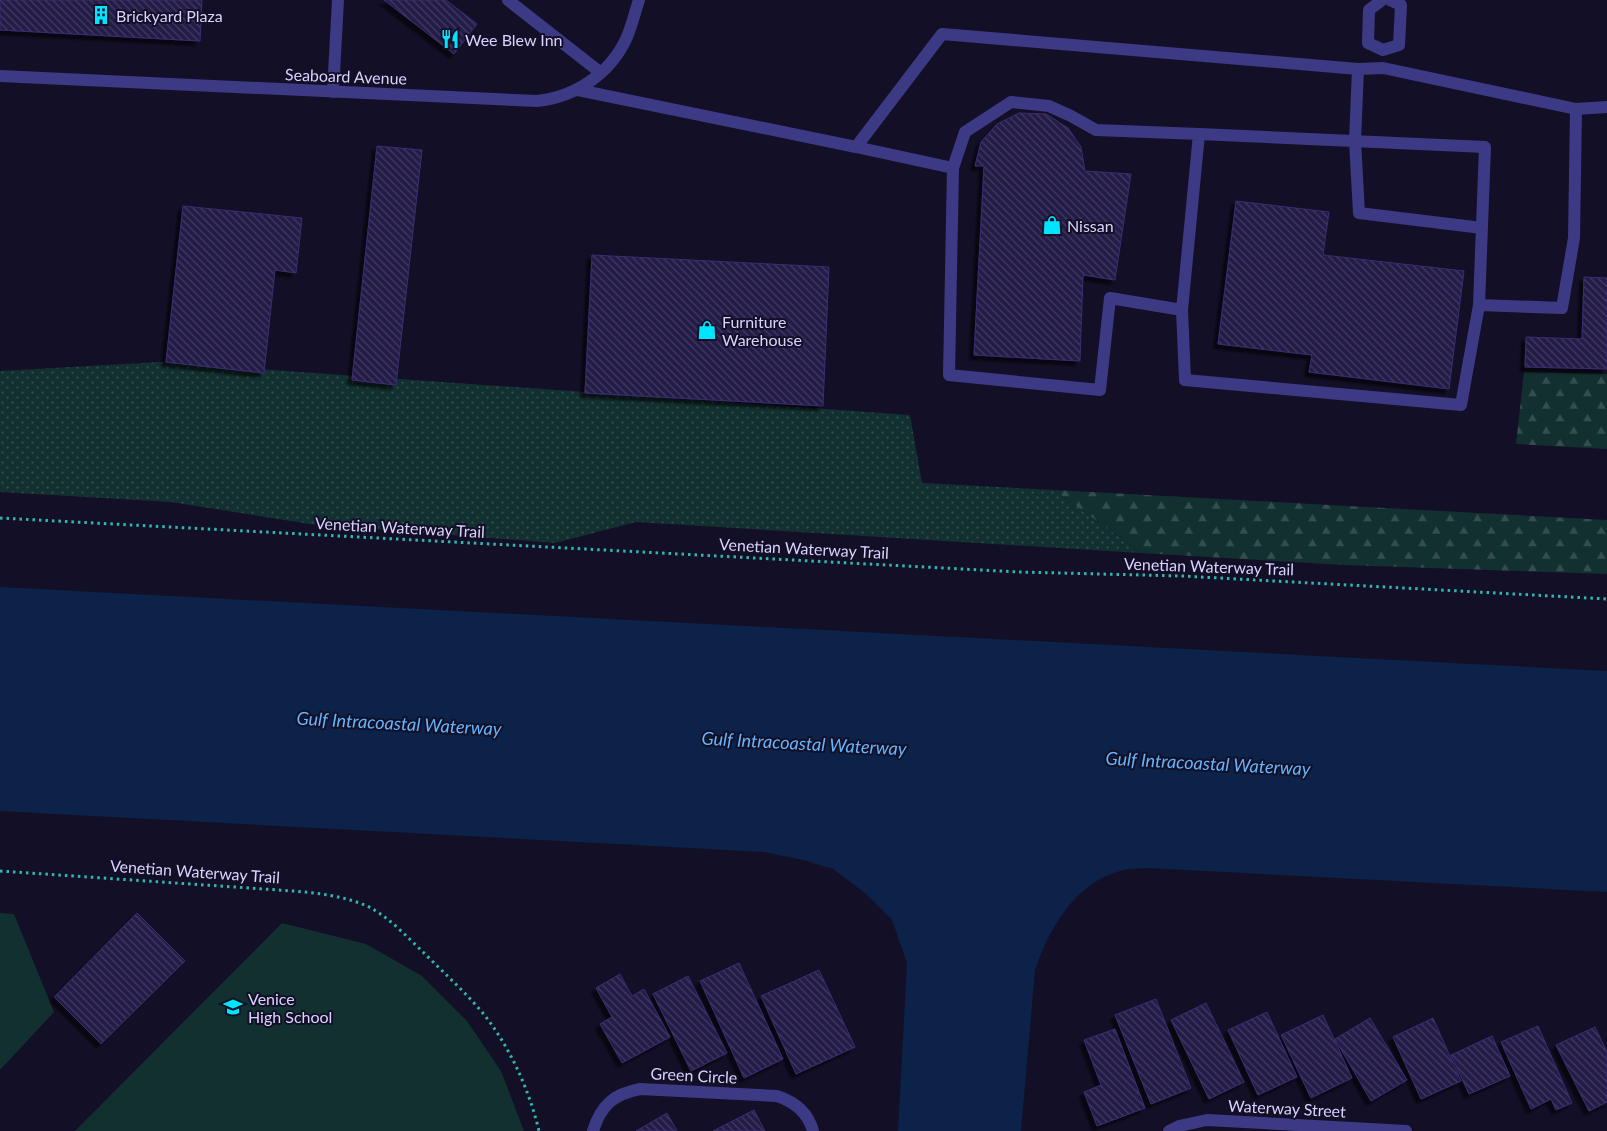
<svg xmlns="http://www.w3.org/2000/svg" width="1607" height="1131" font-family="Lato,sans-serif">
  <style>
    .forest { fill: url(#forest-firs) }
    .park { fill: url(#park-dots) }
    .garden { fill: #12302f }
    .water { fill: #0c2248 }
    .building { fill: url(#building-back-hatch); stroke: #3b2d73; filter: url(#shadow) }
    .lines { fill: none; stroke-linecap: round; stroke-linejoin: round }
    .path { stroke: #2fb8b0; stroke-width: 3; stroke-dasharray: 2.5 4; stroke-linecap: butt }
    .minor { stroke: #3d3a85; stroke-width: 12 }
    .labels { text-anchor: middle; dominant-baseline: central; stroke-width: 4; stroke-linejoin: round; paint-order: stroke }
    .poi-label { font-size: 16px; fill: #d9d4ff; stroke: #130f26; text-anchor: start }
    .street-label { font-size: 16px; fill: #d9d4ff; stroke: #130f26 }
    .water-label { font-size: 18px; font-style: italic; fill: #62b6ff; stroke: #130f26 }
  </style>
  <defs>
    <pattern id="forest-firs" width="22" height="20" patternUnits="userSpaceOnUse" patternTransform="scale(1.25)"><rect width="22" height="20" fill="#12302f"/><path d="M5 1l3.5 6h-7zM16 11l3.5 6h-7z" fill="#344d4e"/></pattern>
    <pattern id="park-dots" width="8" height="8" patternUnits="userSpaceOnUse" patternTransform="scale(1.25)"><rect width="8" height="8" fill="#12302f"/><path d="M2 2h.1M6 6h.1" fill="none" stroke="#344d4e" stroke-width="1.8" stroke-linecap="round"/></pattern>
    <pattern id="building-back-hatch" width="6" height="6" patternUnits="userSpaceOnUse" patternTransform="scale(1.25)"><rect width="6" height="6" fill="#241b47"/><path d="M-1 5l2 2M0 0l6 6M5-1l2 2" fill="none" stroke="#433b63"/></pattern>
    <filter id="shadow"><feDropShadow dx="-4.5" dy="4.5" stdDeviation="1" flood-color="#0009"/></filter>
  </defs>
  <rect width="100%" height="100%" fill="#130f26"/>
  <path class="forest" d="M 1524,372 L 1607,374 L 1607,449 L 1516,444 Z
    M 1054,490 L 1607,520 L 1607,574 L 1344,565 L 1141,553 Z"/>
  <path class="park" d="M 160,362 L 910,415 L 922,483 L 1054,490 L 1141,553 L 636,522 L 555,543 L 310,524 L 171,502 L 0,492 L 0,371 Z"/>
  <path class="garden" d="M 0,913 L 14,914 L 54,1012 L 0,1070 Z
    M 282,923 L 366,944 L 422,976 L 467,1021 L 501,1071 L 524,1131 L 75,1131 Z"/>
  <path class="water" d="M 0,587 L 1607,671 L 1607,892 L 1147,868 C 1138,869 1128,868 1120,871 C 1075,883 1049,929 1035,970 L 1021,1131 L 898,1131 L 907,963 L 892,920 L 865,893 L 833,869 L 803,860 L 764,852 L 0,811 Z"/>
  <path class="building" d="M 0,0 L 202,0 L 200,41 L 0,30 Z
    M 384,0 L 446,0 L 477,24 L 454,54 Z
    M 1019,113 L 1046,114 L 1068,128 L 1081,147 L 1085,171 L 1131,174 L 1115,280 L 1083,275 L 1080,361 L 974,355 L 984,166 L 975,166 L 981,142 L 997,124 Z
    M 377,146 L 422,150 L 396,385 L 352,380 Z
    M 1236,201 L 1329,212 L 1323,255 L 1464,271 L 1449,389 L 1309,372 L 1312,355 L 1218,344 Z
    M 183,206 L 302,218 L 296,273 L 275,270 L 264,373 L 166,362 Z
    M 592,255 L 829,267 L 823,406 L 585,393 Z
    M 1584,277 L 1607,278 L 1607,369 L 1525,367 L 1526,337 L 1582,339 Z
    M 137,913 L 185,961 L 101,1044 L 54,997 Z
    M 739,963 L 783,1059 L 744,1078 L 700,981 Z
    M 819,970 L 855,1047 L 796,1074 L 761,996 Z
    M 620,974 L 632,996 L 644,989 L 670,1037 L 622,1063 L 600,1024 L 612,1017 L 596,988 Z
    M 688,976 L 727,1053 L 691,1071 L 653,994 Z
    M 1156,999 L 1191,1088 L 1151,1104 L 1115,1015 Z
    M 1206,1003 L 1244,1082 L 1209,1099 L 1171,1020 Z
    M 1267,1012 L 1297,1077 L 1258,1095 L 1228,1030 Z
    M 1323,1015 L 1352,1078 L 1311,1098 L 1281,1035 Z
    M 1370,1018 L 1407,1080 L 1371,1101 L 1335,1039 Z
    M 1433,1018 L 1461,1081 L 1421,1099 L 1393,1037 Z
    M 1538,1026 L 1572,1103 L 1556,1110 L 1551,1099 L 1531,1109 L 1501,1042 Z
    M 1595,1027 L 1607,1052 L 1607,1102 L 1589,1111 L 1556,1045 Z
    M 1115,1029 L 1145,1108 L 1097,1126 L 1084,1092 L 1101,1085 L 1084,1040 Z
    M 1492,1036 L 1510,1076 L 1469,1094 L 1451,1055 Z
    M 754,1110 L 765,1131 L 713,1131 Z
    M 667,1113 L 677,1131 L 636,1131 Z"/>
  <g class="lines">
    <path class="path" d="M 0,518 L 1019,572 L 1182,576 L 1607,599
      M 0,871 L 293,891 C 318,893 344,896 367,906 C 388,916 407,937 423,952 C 443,972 464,991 482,1012 C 509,1045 529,1089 539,1131"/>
    <path class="minor" d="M 508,0 L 601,73
      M 1382,0 L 1369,10 L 1368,43 L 1383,50 L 1399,45 L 1401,5 L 1390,0
      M 1358,69 L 1355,141 L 1359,213 L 1482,228
      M 0,76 L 537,101 C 576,97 611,73 627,37 C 632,25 635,12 639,0
      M 578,90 L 856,147 L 942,34 L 1358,69 L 1383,68 L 1576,109 L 1574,238 L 1562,308 L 1479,305 L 1485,147 L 1199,134 L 1182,310 L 1110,298 L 1100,390 L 949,375 L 953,168 L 856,147
      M 333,92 L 338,0
      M 1576,109 L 1607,107
      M 953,168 L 965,132 L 1011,102 L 1049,106 L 1071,116 L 1096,130 L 1199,134
      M 1182,310 L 1185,380 L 1461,405 L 1479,305
      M 593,1131 C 601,1105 614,1094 640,1089 L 777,1096 C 795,1102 808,1112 813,1131
      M 1169,1131 L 1179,1126 L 1207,1120 L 1406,1131"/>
  </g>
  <defs>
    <g id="building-bare" transform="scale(1.5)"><path d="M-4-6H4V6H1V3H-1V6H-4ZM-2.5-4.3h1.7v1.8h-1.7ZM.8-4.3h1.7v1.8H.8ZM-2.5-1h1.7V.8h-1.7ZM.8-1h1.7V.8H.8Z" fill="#00e5ff" stroke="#130f26" stroke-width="2.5" paint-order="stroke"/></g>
    <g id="restaurant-bare" transform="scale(1.5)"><path d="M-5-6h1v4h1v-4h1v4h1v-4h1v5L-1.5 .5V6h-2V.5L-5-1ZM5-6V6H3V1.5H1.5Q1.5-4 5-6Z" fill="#00e5ff" stroke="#130f26" stroke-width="2.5" paint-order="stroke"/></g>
    <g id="shop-bare" transform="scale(1.5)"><path d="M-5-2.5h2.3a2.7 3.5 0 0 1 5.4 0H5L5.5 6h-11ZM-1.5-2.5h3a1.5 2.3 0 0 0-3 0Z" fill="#00e5ff" stroke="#130f26" stroke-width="2.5" paint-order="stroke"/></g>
    <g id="school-bare" transform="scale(1.5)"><path d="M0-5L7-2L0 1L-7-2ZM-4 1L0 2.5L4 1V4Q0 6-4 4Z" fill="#00e5ff" stroke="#130f26" stroke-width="2.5" paint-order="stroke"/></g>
  </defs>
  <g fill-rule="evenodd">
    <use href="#building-bare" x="101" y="15"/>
    <use href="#restaurant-bare" x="450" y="39"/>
    <use href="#shop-bare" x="1052" y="225"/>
    <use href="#shop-bare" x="707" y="330"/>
    <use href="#school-bare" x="233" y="1007"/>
  </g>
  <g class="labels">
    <g class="poi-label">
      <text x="116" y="15">Brickyard Plaza</text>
      <text x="465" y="39">Wee Blew Inn</text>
      <text x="1067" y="225">Nissan</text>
      <text x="722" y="321">Furniture<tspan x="722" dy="18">Warehouse</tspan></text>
      <text x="248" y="998">Venice<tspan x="248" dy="18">High School</tspan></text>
    </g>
    <g class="street-label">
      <text transform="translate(346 76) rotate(2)">Seaboard Avenue</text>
      <text transform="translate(400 527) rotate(3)">Venetian Waterway Trail</text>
      <text transform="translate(804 548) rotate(3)">Venetian Waterway Trail</text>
      <text transform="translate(1209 566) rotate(2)">Venetian Waterway Trail</text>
      <text transform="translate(195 871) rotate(4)">Venetian Waterway Trail</text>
      <text transform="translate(694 1075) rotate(3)">Green Circle</text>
      <text transform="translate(1287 1108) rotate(3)">Waterway Street</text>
    </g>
    <g class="water-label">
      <text transform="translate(399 723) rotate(3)">Gulf Intracoastal Waterway</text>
      <text transform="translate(804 743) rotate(3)">Gulf Intracoastal Waterway</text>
      <text transform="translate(1208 763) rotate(3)">Gulf Intracoastal Waterway</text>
    </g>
  </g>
</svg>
